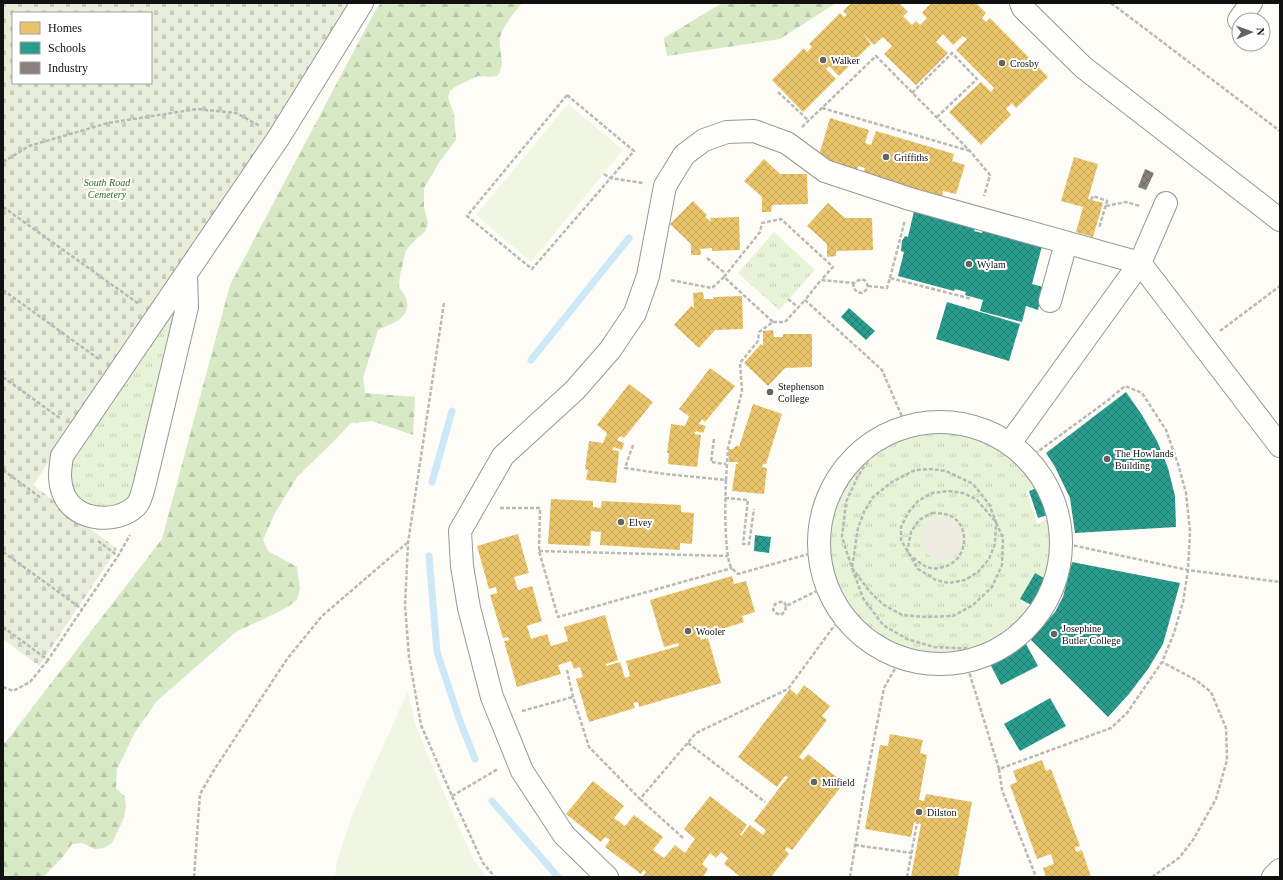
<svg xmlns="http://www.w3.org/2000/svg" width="1283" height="880" font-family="Georgia,serif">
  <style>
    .grass { fill: url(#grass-tufts) }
    .forest { fill: url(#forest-firs) }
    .cemetery { fill: url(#cemetery-stones); fill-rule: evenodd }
    .pitch { fill: #f0f6e1 }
    .plaza { fill: #edebe2 }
    .homes { fill: url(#homes-cross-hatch) }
    .schools { fill: url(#schools-cross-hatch) }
    .industry { fill: url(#industry-cross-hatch) }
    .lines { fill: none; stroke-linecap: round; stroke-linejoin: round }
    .stream { stroke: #cde8f7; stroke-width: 7 }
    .minor-casing { stroke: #979795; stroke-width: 24 }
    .path { stroke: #b9b9b8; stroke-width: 2.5; stroke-dasharray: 4 2; stroke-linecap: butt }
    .minor { stroke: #fffffe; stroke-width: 22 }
    .poi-dot { fill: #646362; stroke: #fff; stroke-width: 1.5 }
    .labels { text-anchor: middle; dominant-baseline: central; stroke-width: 4; stroke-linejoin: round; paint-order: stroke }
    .poi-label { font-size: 10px; fill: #111; stroke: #fff; text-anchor: start }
    .park-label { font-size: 10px; font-style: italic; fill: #2f6b1f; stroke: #fff }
  </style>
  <defs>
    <pattern id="grass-tufts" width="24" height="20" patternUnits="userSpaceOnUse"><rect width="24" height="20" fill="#e7f3d7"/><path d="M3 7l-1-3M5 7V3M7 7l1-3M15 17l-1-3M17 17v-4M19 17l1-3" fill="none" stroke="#c5cfb8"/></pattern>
    <pattern id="forest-firs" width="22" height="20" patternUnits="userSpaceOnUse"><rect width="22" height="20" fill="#d8eac5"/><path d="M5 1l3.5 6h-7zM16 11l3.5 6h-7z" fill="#b8c8a8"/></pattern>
    <pattern id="cemetery-stones" width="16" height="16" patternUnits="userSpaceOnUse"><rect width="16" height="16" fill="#e9eedb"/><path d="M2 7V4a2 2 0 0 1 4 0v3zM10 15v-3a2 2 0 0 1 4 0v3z" fill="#c7cbbb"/></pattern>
    <pattern id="homes-cross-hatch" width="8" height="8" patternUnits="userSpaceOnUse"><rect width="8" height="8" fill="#e9c46a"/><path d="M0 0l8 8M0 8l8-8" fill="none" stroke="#c7a75b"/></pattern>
    <pattern id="schools-cross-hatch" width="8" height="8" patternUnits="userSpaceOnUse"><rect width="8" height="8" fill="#2a9d8f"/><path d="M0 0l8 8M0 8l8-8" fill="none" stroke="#237f73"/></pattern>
    <pattern id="industry-cross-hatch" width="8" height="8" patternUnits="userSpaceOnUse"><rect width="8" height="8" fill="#8a817c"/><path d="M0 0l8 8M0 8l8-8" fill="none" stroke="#6f6864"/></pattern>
  </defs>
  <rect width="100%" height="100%" fill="#fdfcf7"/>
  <path class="grass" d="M 774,232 L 815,270 L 779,310 L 738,273 Z
    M 172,315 L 176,316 L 135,490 L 127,502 L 105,509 L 82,503 L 71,491 L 71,458 Z
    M 952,425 L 993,439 L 1016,454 L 1038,479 L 1042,485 L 1026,491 L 1037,524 L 1053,516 L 1055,549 L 1049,582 L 1033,573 L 1021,603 L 1032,609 L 992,645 L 945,653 L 913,652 L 891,644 L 865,625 L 842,600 L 829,574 L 825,547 L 830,511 L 856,465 L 901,432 Z"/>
  <path class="forest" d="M 381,3 L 522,3 C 515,12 502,26 500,38 C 498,52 507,63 497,76 L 491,77 L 478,76 L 455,87 L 450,91 L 448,97 L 454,114 L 456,140 L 440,161 L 424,188 L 424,207 L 428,223 L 425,232 L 417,238 L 406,250 L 400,275 L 399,287 C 407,297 412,308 401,318 C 396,323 385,326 378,330 L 363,378 L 365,393 L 415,397 L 413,435 L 372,421 L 351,423 L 333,442 L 297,477 L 275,513 L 263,540 L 268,551 L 297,567 L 300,589 L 297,600 L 286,608 L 266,618 L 237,631 L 157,701 L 135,732 L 117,769 L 116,788 L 125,797 L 126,807 L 123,820 L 112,843 L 104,848 L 95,849 L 82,843 L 72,844 L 62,858 L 43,877 L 3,877 L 3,742 L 5,743 L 162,539 L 230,285 L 375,11 Z
    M 722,3 L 836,3 L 780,39 L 667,56 L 664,38 Z"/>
  <path class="cemetery" d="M 3,3 L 356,3 L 226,199 L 33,485 L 117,549 L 39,666 L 3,639 ZM 13,13 L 151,13 L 151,83 L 13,83 Z"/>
  <path class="pitch" d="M 568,104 L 623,150 L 531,262 L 476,215 Z
    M 408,691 L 416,727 L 444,793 L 474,861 L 487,877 L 335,877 L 337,860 L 353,813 Z"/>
  <path class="plaza" d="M921 539a21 21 0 1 1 42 0a21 21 0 1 1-42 0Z"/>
  <path class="homes" d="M 851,3 L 899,3 L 908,12 L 903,16 L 912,25 L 916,21 L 920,25 L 927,18 L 922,13 L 931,3 L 976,3 L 986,13 L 982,18 L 986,22 L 990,18 L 1048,77 L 1016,108 L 1012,103 L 1006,109 L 1011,115 L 981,145 L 949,112 L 981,82 L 991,92 L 994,88 L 956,50 L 967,39 L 963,36 L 953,45 L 943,34 L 936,42 L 948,53 L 916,85 L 884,54 L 892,46 L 883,37 L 874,45 L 863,34 L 871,44 L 839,76 L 829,66 L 826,69 L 836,79 L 803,112 L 772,80 L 804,48 L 807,52 L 812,47 L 809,44 L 840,13 L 844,17 L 847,15 L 843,11 Z
    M 830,118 L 869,130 L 865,143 L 871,145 L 876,131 L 954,154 L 952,161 L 965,165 L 956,194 L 943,191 L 942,197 L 863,174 L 865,168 L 858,166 L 857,171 L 818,159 Z
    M 1074,157 L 1098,164 L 1088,199 L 1103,203 L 1093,237 L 1076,232 L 1083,207 L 1061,201 Z
    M 764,159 L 780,174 L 807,174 L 808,204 L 772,205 L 771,212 L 762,212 L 762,197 L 744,181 Z
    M 693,201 L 707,215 L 705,217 L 711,222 L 710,218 L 739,217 L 740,250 L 712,251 L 712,248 L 700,249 L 701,255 L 691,255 L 691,244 L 670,224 Z
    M 828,203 L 845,218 L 872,218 L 873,250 L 836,251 L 836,256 L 827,257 L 827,244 L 807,226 Z
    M 703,292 L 704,299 L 713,299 L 714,297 L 742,296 L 743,329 L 715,330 L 699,348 L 674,325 L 691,306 L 694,308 L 693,293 Z
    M 773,330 L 774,337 L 783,337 L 783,334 L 812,334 L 812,367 L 785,368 L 768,386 L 744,363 L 761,344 L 763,346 L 763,331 Z
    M 710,368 L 735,386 L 705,422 L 702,419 L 699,424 L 706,426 L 703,433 L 696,431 L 694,434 L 701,435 L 697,467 L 668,464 L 669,453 L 667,453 L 671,424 L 685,426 L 689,416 L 679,409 Z
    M 629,384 L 653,402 L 624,438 L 620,436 L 617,440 L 624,443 L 622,450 L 614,447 L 612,450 L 619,451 L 616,483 L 586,480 L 588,470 L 585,469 L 589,441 L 603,443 L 607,433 L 597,425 Z
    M 753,404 L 782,414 L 766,464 L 763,464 L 762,467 L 767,468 L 764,494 L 732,491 L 736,464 L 738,464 L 738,462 L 729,462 L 728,449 L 733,449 L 737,445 L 739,447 Z
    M 551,499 L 593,501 L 593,507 L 601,508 L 602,501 L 681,505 L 681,512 L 694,513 L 692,544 L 680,543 L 680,550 L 600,545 L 601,532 L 591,531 L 590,546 L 548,544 Z
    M 518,534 L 529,573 L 514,577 L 518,590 L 532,586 L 542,621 L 527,626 L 531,639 L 547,634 L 551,646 L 568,641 L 564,627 L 605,615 L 618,660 L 606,664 L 606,666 L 620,662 L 625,678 L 630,676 L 626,661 L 679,646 L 678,643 L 664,647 L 650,600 L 732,576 L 734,584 L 746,581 L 755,612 L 742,616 L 744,622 L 700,636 L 701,640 L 708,638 L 721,683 L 639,707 L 638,702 L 633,703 L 635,708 L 589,722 L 576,679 L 583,677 L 580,667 L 574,669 L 571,661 L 558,665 L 561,674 L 517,687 L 504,641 L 509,640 L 508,637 L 503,638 L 490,595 L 497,593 L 496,587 L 489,589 L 477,546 Z
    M 804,685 L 830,706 L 822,716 L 827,720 L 799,757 L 803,760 L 808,754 L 844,783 L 792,850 L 787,847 L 785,850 L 789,854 L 771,877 L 741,877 L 724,864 L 728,858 L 721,852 L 716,858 L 710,853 L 702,864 L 708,869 L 703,877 L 645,877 L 643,876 L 646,872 L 644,870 L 641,874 L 605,847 L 610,840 L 605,837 L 601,842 L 566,814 L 593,781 L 624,806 L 614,818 L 625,826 L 634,815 L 663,837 L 653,850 L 664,858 L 675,845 L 685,853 L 695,839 L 684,829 L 710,796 L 747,825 L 740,835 L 741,836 L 750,825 L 763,835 L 766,830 L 754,821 L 788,777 L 785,776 L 777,787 L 738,757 L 790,689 L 797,695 Z
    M 890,734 L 923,740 L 920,753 L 927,755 L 919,800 L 924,801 L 926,794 L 972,802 L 958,877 L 911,877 L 921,824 L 914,822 L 911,837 L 865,829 L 880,745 L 888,746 Z
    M 1042,760 L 1046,771 L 1051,769 L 1080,846 L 1075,847 L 1076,852 L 1082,850 L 1091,877 L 1046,877 L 1043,868 L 1054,864 L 1051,854 L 1037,859 L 1010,785 L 1017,782 L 1013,771 Z"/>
  <path class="schools" d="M 914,211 L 975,228 L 974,231 L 982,233 L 983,230 L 1042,246 L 1032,284 L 1043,287 L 1038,310 L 1026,306 L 1022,322 L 980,311 L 983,300 L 965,295 L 966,292 L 955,289 L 954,291 L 898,276 L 904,252 L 901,251 L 902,241 L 905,236 L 908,237 Z
    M 947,302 L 1020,324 L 1009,361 L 936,339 Z
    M 849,308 L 875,331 L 866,340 L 841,317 Z
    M 1126,392 L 1142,415 L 1157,441 L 1168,468 L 1175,496 L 1176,527 L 1075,533 L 1070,498 L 1054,465 L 1046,453 Z
    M 1044,485 L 1054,513 L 1038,518 L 1029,491 Z
    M 755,535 L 771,537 L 769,553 L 754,551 Z
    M 1072,562 L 1180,583 L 1163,644 L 1148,669 L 1129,694 L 1108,717 L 1031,640 L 1055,612 L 1063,597 Z
    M 1035,573 L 1049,581 L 1035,607 L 1020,599 Z
    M 1026,644 L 1038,666 L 1001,685 L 990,664 Z
    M 1050,698 L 1066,726 L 1020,751 L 1004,724 Z"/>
  <path class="industry" d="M 1145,169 L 1154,173 L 1146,190 L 1138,187 Z"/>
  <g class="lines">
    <path class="stream" d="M 531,360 L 629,238
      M 432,482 L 452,411
      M 429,556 L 437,652 L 460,721 L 475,759
      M 492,801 L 558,877"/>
    <g class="minor-casing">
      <path id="minor" d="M 1021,3 L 1023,8 L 1083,67 L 1280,220
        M 1239,20 L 1251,3
        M 186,274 L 187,307 L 145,483 C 143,490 141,501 136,506 C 116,525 76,521 64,495 C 58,481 60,470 62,456 L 279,137 L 362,3
        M 1050,301 L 1066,243
        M819 543a121 121 0 1 1 242 0a121 121 0 1 1-242 0Z
        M 1010,443 L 1140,263 L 1166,203
        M 607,877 L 564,835 L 522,771 L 492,697 L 469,608 L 462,566 L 460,531 L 503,456 L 575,390 L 610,350 L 635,313 L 648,276 L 665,186 L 684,155 L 704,140 L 727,132 L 754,131 L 787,143 L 825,171 L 910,199 L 1140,263 L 1280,446
        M 1273,877 L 1280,870"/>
    </g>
    <path class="path" d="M 1111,3 L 1280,131
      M 778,92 L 808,120
      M 912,93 L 952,53 L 977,79 L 936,118
      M 567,95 L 634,151 L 532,269 L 467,216 Z
      M 822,108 L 970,151
      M 802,127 L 876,56 L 970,151 L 990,175 L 984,196
      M 3,162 L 29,146 L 108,123 L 197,109 L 236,113 L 260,126
      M 604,174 L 610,178 L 643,183
      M 1091,200 L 1093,196 L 1107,201 L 1099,228
      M 1106,206 L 1126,202 L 1140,206
      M 3,207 L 139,304
      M 707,258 L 726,274
      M 724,277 L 760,232 L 762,223 L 781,219 L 833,267 L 822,279
      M 890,278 L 905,220
      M 854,283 L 853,287 L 857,292 L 862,293 L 866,290 C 869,285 867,280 861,279 L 854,283 L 821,280 L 805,300 L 882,370 L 906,426
      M 868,286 L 887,288 L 890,278 L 972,299
      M 3,290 L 100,360
      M 788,299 L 798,307
      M 444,303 L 408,543 L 405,606 L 409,657 L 421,725 L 452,796 L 483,863 L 495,877
      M 773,322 L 785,322 L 805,300
      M 1220,331 L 1280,286
      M 3,377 L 61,419
      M 901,427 L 873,453 L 858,476 L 846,502 L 842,537 L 852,568 L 870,592 L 884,605 L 902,615 L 925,617 L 953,616 L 973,605 L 992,587 L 1002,565 L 1003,538 L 996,522 L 976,499 L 963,493 L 948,491 L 932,493 L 918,501 L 908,513 L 901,527 L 901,540 L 918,569 L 936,580 L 949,583 L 965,580 L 978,572 L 989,559 L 995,544 L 996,522 L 989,504 L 973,484 L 946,471 L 932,469 L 915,470 L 892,482 L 873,497 L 864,512 L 858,528 L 852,568 L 863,598 L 883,625 L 907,639 L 934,647 L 1000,650
      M 714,439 L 711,462 L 726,464
      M 633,445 L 625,468 L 665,474 L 726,480 L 728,448 L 742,391 L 740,363 L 758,341 L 759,332 L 773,322 L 724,277 L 712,288 L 670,280
      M 3,470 L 41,498
      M 726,480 C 725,497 724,554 731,567 C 733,570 736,572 738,574 L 819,551
      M 725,498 L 748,500 L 743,544 L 749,544 L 754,509
      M 500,508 L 540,508 L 539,551 L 558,617 L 732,568
      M 932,513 C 935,513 940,513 944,514 C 972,519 970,561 943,567 C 937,569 931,569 925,566 C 919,563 913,557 907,553 L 911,532 L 919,520 Z
      M 98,541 L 118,556
      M 1062,543 L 1188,570 L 1280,582
      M 539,551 L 728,556
      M 3,552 L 82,609
      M 786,606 L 784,602 L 780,602 L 775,604 L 773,610 L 776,613 L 781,615 L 785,611 L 786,606 L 827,586
      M 3,627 L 48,660 L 118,556 L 130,535
      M 966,662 L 999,769 L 1111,728 L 1127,713 L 1162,662 L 1174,633 L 1183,602 L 1188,570 L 1190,531 L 1186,493 L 1178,464 L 1166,430 L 1142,393 L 1125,386 L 1107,401 L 1029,458
      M 567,670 L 573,697 L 589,747 L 640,799 L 696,733 L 788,689 L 842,615
      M 3,687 L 13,691 L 30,682 L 48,660
      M 522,711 L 573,697
      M 688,743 L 765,802
      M 999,769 L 1002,790 L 1036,877
      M 452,796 L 498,769
      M 640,799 L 683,838
      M 855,845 L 912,853
      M 194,877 L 200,794 L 214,770 L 287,659 L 322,616 L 407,543
      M 850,877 L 864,791 L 884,688 L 901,658
      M 907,877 L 917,823
      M 1152,877 L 1179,858 L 1193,840 L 1216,799 L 1227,760 L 1226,728 L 1211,692 L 1196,680 L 1162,662"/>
    <use href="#minor" class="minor"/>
  </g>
  <g class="poi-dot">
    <circle cx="823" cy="60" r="4"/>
    <circle cx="1002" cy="63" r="4"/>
    <circle cx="886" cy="157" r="4"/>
    <circle cx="969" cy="264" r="4"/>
    <circle cx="770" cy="392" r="4"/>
    <circle cx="1107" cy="459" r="4"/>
    <circle cx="621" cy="522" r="4"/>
    <circle cx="688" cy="631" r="4"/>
    <circle cx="1054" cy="634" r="4"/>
    <circle cx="814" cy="782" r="4"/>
    <circle cx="919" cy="812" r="4"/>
  </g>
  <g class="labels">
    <g class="poi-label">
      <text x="831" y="60">Walker</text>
      <text x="1010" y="63">Crosby</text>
      <text x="894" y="157">Griffiths</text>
      <text x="977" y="264">Wylam</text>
      <text x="778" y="386">Stephenson<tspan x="778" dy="12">College</tspan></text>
      <text x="1115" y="453">The Howlands<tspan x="1115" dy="12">Building</tspan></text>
      <text x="629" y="522">Elvey</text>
      <text x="1062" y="628">Josephine<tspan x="1062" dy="12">Butler College</tspan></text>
      <text x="696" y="631">Wooler</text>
      <text x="822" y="782">Milfield</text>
      <text x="927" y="812">Dilston</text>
    </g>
    <g class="park-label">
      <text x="107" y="182">South Road<tspan x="107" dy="12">Cemetery</tspan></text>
    </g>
  </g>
  <rect width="1283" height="880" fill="none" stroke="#111111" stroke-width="8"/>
  <rect x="12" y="12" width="140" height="72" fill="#ffffff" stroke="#a0a0a0"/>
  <rect x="20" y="22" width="20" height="12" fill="#e9c46a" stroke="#a0a0a0"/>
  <text x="48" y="32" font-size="12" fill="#111111">Homes</text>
  <rect x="20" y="42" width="20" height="12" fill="#2a9d8f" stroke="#a0a0a0"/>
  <text x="48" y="52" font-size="12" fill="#111111">Schools</text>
  <rect x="20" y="62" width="20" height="12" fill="#8a817c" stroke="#a0a0a0"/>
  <text x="48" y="72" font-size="12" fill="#111111">Industry</text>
  <g transform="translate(1251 32) rotate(88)"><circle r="19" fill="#ffffff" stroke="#a0a0a0"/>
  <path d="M0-3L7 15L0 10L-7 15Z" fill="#646362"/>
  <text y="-6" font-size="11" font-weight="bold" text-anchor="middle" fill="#111111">N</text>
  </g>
</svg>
